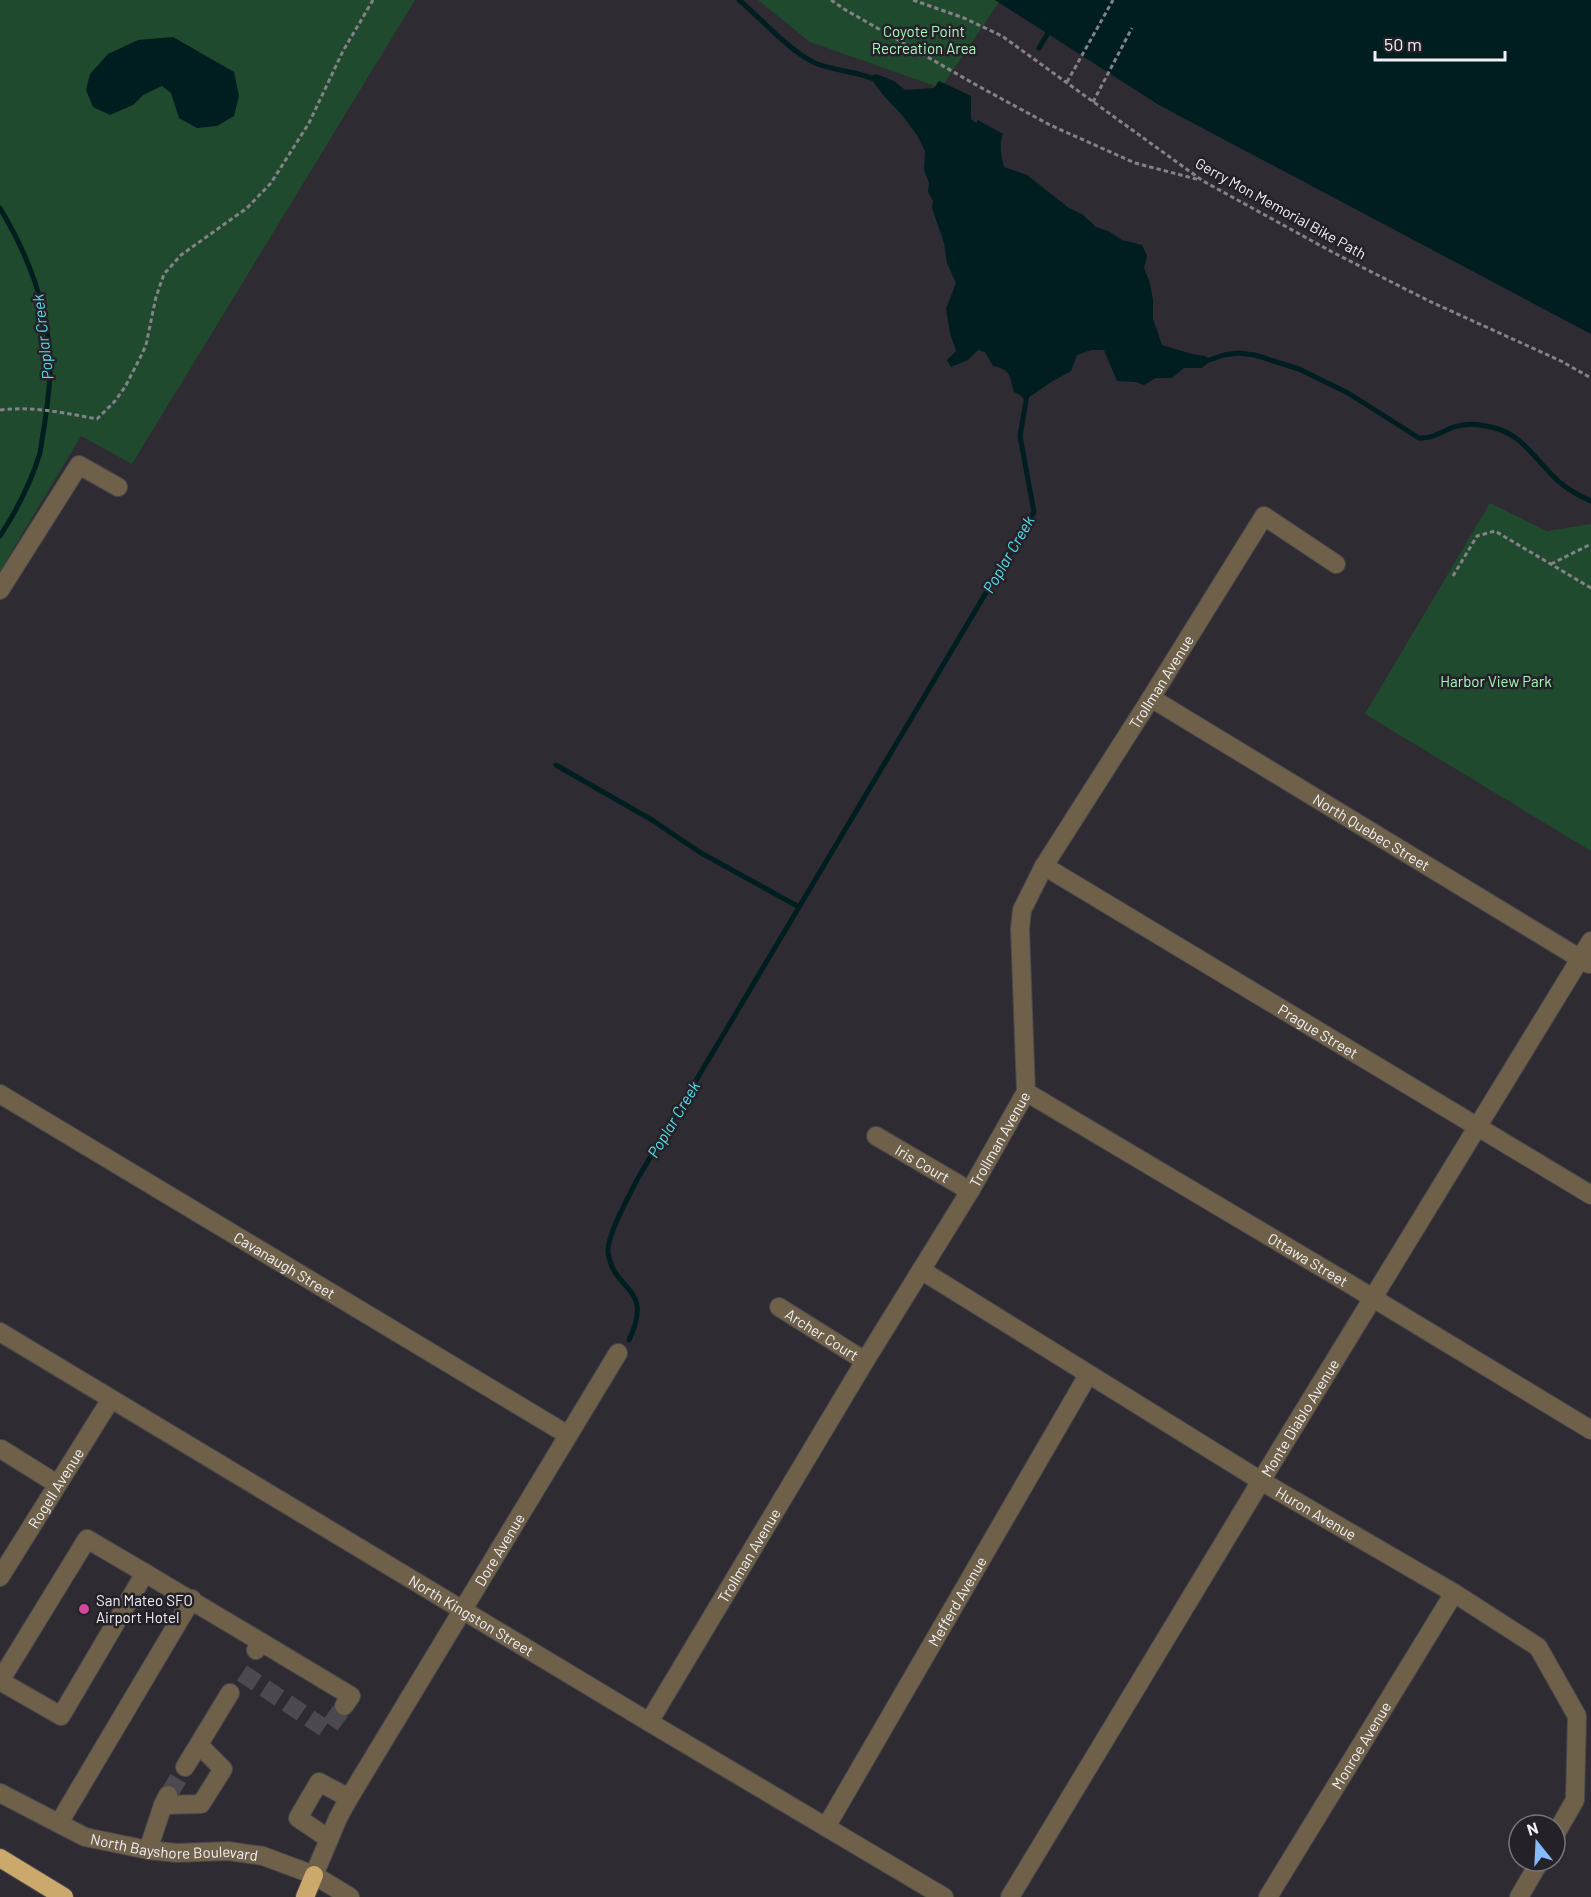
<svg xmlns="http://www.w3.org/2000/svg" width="1591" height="1897" font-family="Barlow,sans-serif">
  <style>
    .green { fill: #204a2d }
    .water { fill: #001d1f }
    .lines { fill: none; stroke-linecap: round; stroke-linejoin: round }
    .stream { stroke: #001d1f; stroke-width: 5 }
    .minor-tunnel { stroke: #4c4950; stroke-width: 18; stroke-dasharray: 18 9; stroke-linecap: butt }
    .minor-casing { stroke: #4a474e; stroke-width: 20 }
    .highway-casing { stroke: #4a474e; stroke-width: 20 }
    .path { stroke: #848188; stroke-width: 3; stroke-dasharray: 4.5 3; stroke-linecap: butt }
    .minor { stroke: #6f6149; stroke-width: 18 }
    .highway { stroke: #cba86b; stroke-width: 18 }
    .hotel-dot { fill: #d1479c; stroke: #252129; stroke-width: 2 }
    .labels { text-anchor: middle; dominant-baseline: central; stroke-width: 5; stroke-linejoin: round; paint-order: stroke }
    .park-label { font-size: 15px; fill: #a5fabc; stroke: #252129 }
    .street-label { font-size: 15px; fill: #f2f0f5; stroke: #252129 }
    .poi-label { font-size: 15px; fill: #f2f0f5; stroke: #252129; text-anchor: start }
    .water-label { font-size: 16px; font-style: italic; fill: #55e1eb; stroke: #252129 }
  </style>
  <rect width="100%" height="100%" fill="#2f2b33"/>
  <path class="green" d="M 0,0 L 415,0 L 132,464 L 81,436 L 0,571 Z
    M 758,0 L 995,0 L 999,2 L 941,88 L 810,42 Z
    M 1490,503 L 1547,531 L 1591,524 L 1591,851 L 1365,714 Z"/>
  <path class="water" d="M 995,0 L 1591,0 L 1591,334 L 1159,105 Z
    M 173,37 L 234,72 L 239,96 L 234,116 L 217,126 L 197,128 L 179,118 L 171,93 L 162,86 L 143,95 L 133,105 L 110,115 L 93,107 L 86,90 L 90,74 L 108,54 L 138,40 Z
    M 876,74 L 894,81 L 905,90 L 934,88 L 939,81 L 971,96 L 971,119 L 976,123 L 978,120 L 1003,134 C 999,144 1001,156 1004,167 L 1027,175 L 1069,208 L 1082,214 L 1096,227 L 1108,231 L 1122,240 L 1142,245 L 1147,256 L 1144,268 L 1150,283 L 1153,300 L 1153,319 L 1162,345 L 1192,354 L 1205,356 L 1211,360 L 1202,368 L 1184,368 L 1172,378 L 1156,378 L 1144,385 L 1136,382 L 1117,381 L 1104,350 L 1091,350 L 1077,355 L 1071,371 L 1051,382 L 1025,400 L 1020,395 L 1014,392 C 1009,376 1012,370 993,366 L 985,352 L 978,350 L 968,360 L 951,367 L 947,360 L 956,351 L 950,333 L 946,309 L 956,283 L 947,263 L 944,243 L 932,208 L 933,201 L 928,192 L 929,183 L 924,170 L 925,151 L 917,135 L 902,115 L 883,95 L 870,77 Z"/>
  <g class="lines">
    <path class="stream" d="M 739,0 C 762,19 789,51 815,63 C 834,71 856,71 874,79
      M 1039,48 L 1048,33
      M 0,208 C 30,258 51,315 50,374 C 49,400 44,427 40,453 C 31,482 17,510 0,536
      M 1206,361 L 1224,355 L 1238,353 L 1255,355 L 1299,369 L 1348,393 L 1419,438 C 1433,439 1442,431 1454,427 C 1466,423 1479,424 1491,427 C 1520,433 1533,456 1552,475 C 1562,486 1577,495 1591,501
      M 556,765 L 652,820 L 701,853 L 799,907
      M 629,1340 C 655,1285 613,1293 608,1252 C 607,1235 630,1194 638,1178 L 1034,512 L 1020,436 L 1027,395"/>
    <path class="minor-tunnel" d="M 242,1673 L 327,1730 L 344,1706
      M 169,1794 L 185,1767"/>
    <g class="minor-casing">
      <g id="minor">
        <path d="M 0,590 L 79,465 L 118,487"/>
        <path id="s1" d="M 1151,698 L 1589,964"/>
        <path id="s2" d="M 1044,866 L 1591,1195"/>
        <path id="s3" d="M 1026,1092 L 1353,1286 L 1591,1430"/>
        <path id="s4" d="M 0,1094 L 568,1435"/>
        <path id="s5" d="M 876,1136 L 970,1191"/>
        <path id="s6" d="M 921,1270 L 1261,1481 L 1454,1593 L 1538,1647 L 1577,1716 L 1575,1800 L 1555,1835"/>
        <path id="s7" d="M 779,1307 L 865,1361"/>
        <path id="s8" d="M 0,1332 L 649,1722 L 944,1897"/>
        <path d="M 1,1449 L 57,1484"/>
        <path d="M 87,1539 L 145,1573 L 61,1716 L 0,1681 Z"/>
        <path d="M 145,1573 L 261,1642"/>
        <path id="s9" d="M 0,1577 L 111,1399"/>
        <path d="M 256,1650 L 261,1642 L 351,1696 L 344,1706"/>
        <path id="s10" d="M 649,1722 L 865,1361 L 970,1191 L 1026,1092 L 1020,929 L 1022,910 L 1044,866 L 1151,698 L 1264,516 L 1336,564"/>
        <path d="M 185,1767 L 230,1693"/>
        <path id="s11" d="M 0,1793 L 85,1837 L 148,1850 L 177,1853 L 228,1851 L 263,1856 L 314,1875 L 350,1897"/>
        <path d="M 163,1805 L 201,1804 L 223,1769 L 199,1745"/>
        <path d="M 59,1823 L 192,1599"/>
        <path id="s12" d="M 826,1827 L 1088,1375"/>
        <path d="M 329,1839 L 298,1818 L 319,1782 L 349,1798"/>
        <path d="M 148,1850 L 163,1805 L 168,1795"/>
        <path id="s13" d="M 314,1875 L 338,1818 L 349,1798 L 618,1353"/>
        <path id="s14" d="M 1010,1897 L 1261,1481 L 1591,941"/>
        <path id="s15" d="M 1268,1897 L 1454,1593"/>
        <path d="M 1519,1897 L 1540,1861"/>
      </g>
    </g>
    <g class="highway-casing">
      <path id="highway" d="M 0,1858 L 64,1897
        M 305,1897 L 314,1875"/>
    </g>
    <path class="path" d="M 831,0 L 844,9 L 978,86 L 1050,125 L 1135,163 L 1200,180
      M 913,0 L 964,18 L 1002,36 L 1203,181 L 1334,253 L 1429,301 L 1561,361 L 1591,378
      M 1067,82 L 1113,0
      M 1093,102 L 1132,28
      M 0,410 C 33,406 65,413 97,419 L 115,401 L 125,387 L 141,356 L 146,345 L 156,297 L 164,274 L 181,255 L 247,208 L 271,183 L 309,123 L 343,51 L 373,0
      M 1551,564 L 1591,544
      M 1453,576 L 1477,536 L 1495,531 L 1591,588"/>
    <use href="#minor" class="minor"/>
    <use href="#highway" class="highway"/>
  </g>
  <circle class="hotel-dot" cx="84" cy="1609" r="6"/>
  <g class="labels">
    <g class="park-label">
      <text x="924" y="31">Coyote Point<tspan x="924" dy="17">Recreation Area</tspan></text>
      <text x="1496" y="681">Harbor View Park</text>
    </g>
    <g class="street-label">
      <text transform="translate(1281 208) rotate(29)">Gerry Mon Memorial Bike Path</text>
      <text stroke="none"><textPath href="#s10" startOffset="1184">Trollman Avenue</textPath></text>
      <text stroke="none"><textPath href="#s1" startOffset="258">North Quebec Street</textPath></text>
      <text stroke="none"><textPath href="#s2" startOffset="320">Prague Street</textPath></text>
      <text stroke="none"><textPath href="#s10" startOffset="680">Trollman Avenue</textPath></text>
      <text stroke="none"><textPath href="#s5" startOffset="54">Iris Court</textPath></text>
      <text stroke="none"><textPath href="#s3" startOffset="328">Ottawa Street</textPath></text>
      <text stroke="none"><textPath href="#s4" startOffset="332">Cavanaugh Street</textPath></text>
      <text stroke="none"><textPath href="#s7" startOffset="51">Archer Court</textPath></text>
      <text stroke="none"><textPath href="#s14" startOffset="560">Monte Diablo Avenue</textPath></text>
      <text stroke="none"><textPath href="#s9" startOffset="105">Rogell Avenue</textPath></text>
      <text stroke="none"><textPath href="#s6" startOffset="464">Huron Avenue</textPath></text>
      <text stroke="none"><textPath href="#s13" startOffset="375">Dore Avenue</textPath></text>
      <text stroke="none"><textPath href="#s10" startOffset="194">Trollman Avenue</textPath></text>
      <text stroke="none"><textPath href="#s12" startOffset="261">Mefferd Avenue</textPath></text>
      <text stroke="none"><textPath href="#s8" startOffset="550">North Kingston Street</textPath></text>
      <text stroke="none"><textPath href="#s15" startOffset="178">Monroe Avenue</textPath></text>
      <text stroke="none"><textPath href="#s11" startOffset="186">North Bayshore Boulevard</textPath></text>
    </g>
    <g class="poi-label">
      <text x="96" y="1600">San Mateo SFO<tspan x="96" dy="17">Airport Hotel</tspan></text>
    </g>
    <g class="water-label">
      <text transform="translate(42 337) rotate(-97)">Poplar Creek</text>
      <text transform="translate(1008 554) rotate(-60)">Poplar Creek</text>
      <text transform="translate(673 1119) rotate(-59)">Poplar Creek</text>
    </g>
  </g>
  <g transform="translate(1537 1843) rotate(342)"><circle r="28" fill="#252129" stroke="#77747b" stroke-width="1.5"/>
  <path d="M0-4.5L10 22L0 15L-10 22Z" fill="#85bbfb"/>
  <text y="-9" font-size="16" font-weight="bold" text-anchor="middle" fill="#f2f0f5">N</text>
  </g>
  <path d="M1375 51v9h130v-9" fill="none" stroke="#f2f0f5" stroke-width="3"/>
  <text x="1384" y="51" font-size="18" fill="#f2f0f5" stroke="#252129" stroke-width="4.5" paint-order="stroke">50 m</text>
</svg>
